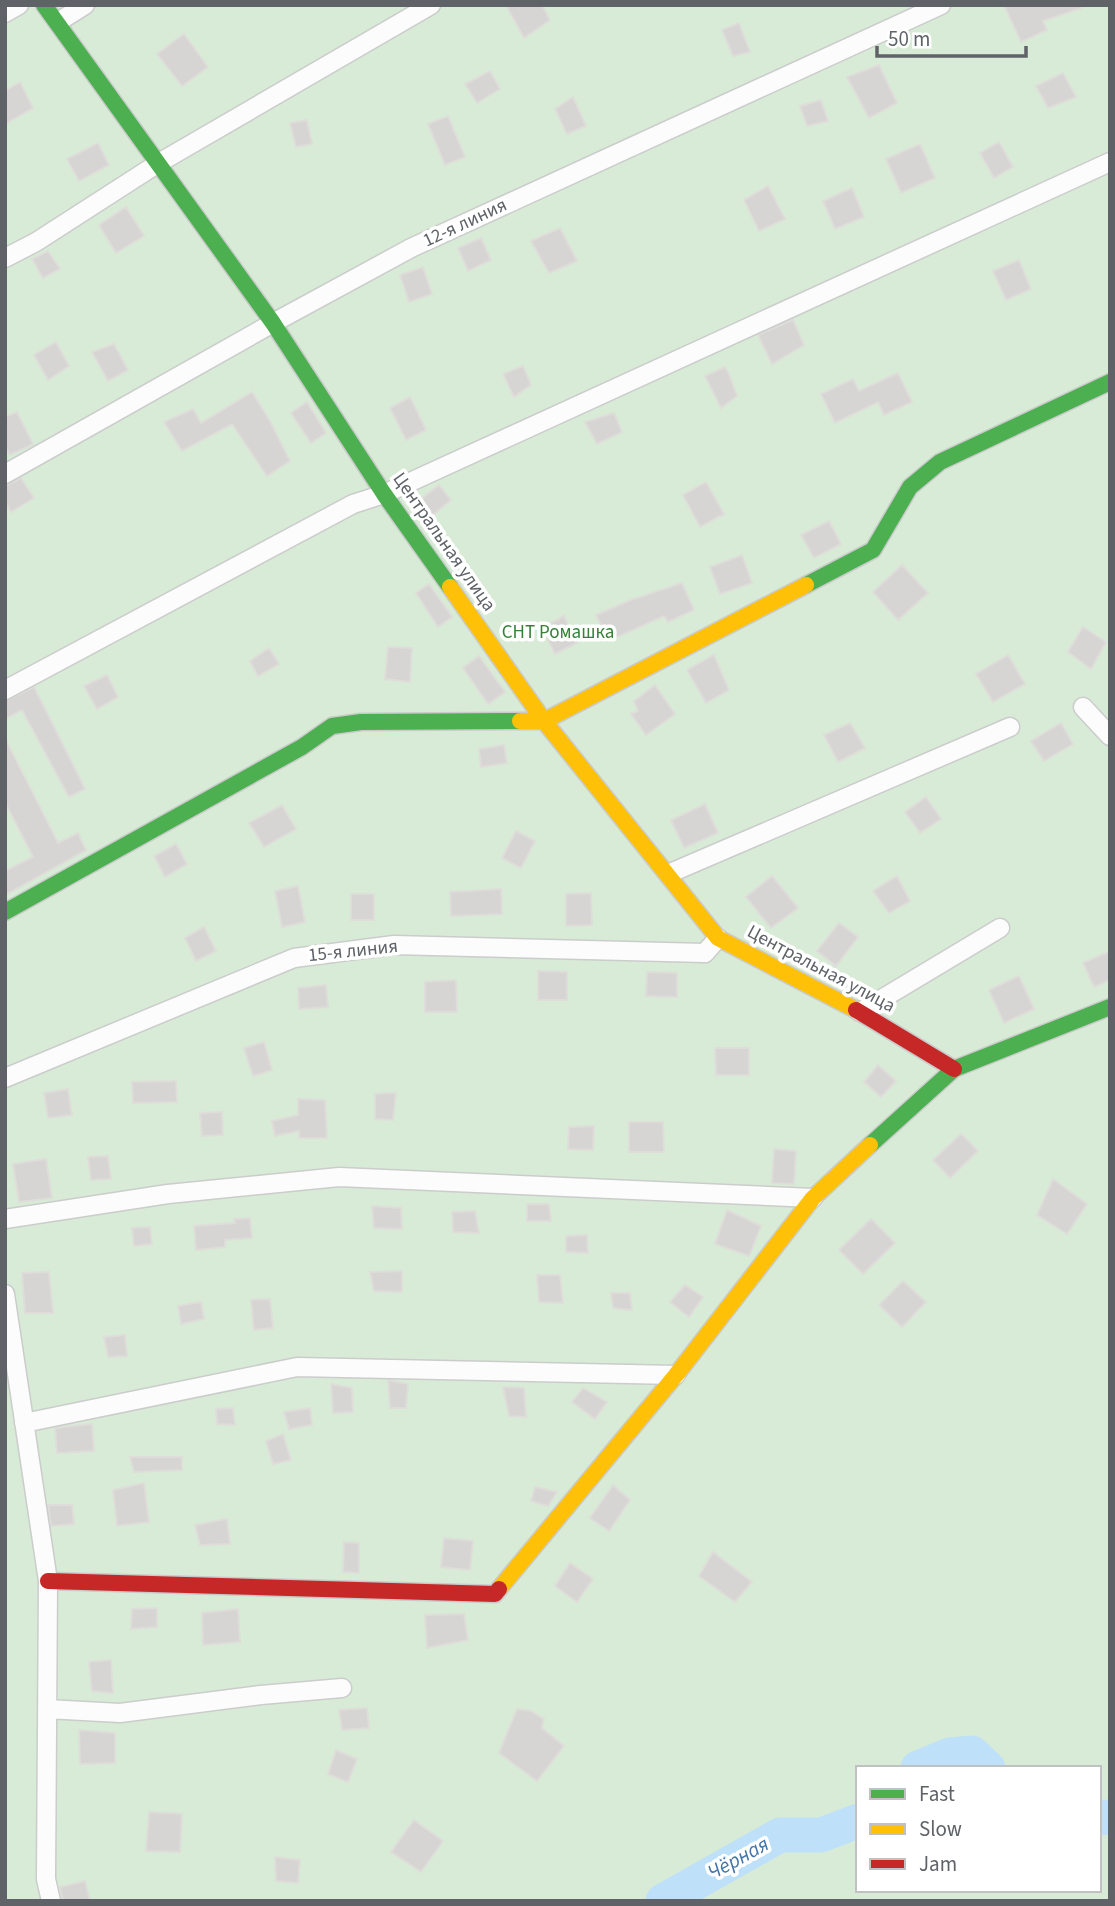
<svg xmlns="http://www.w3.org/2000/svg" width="1115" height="1906" font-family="'Source Sans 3',sans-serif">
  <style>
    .green { fill: #d8ebd6; fill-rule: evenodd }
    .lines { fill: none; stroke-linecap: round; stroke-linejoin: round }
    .river { stroke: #bfe0f9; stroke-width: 35 }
    .building { fill: #d6d5d3; stroke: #deddd9; stroke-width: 2 }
    .street-casing { stroke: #cbcccc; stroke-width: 21 }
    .fast-casing { stroke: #cacacb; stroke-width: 19 }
    .slow-casing { stroke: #cacacb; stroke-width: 19 }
    .jam-casing { stroke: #cacacb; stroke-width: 19 }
    .street { stroke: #fdfcfc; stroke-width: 18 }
    .fast { stroke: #4caf50; stroke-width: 16 }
    .slow { stroke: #ffc107; stroke-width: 16 }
    .jam { stroke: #c62828; stroke-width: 16 }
    .labels { text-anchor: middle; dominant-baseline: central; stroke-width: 7; stroke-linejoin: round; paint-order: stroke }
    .street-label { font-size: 19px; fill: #5f6368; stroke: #fff }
    .park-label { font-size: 19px; fill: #348238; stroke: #fff }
    .water-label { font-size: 21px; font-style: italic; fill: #4174aa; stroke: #fff }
  </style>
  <rect width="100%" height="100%" fill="#efeeea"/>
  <path class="green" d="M 5,5 L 1110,5 L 1110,1901 L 5,1901 ZM 858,1768 L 1099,1768 L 1099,1890 L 858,1890 Z"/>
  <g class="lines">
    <path class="river" d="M 918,1768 L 950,1755 L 972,1753 L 988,1768
      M 1099,1818 L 1110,1817
      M 663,1901 L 780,1835 L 821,1835 L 858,1821"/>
  </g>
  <path class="building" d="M 506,5 L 542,5 L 550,20 L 524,38 Z
    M 1004,5 L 1080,5 L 1081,8 L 1043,21 L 1047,30 L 1021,42 Z
    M 739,23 L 750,52 L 733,56 L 722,30 Z
    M 184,34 L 208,67 L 182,86 L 157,54 Z
    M 879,65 L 897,103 L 869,118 L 847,77 Z
    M 490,71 L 500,89 L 477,103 L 465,84 Z
    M 1063,73 L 1076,97 L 1048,108 L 1036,86 Z
    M 20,82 L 33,108 L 5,124 L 5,91 Z
    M 573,97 L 586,126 L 567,134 L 555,109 Z
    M 821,100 L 828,121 L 807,126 L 800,106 Z
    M 448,116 L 465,157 L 445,165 L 428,124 Z
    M 307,120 L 312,144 L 296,147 L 290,123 Z
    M 999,142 L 1013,167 L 994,178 L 980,153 Z
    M 98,143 L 109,165 L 79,181 L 67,159 Z
    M 920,144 L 935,178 L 901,193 L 886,159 Z
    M 768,186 L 785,219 L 759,231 L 744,200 Z
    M 852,188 L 864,217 L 835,229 L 823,201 Z
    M 126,207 L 144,236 L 116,253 L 99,225 Z
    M 560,228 L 577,261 L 549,273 L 531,241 Z
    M 481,238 L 491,260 L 468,271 L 458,248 Z
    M 48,251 L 60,269 L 43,278 L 32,259 Z
    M 1019,260 L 1031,289 L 1006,300 L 993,271 Z
    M 423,267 L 432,294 L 409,302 L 400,275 Z
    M 793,320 L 804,345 L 772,364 L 758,335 Z
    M 56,342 L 69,366 L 48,380 L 34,355 Z
    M 114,344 L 128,370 L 108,381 L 92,352 Z
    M 523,366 L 531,385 L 514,397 L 503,374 Z
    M 725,367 L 729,374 L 737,396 L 721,408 L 705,376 Z
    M 898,373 L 912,402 L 884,415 L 878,402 L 835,423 L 821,394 L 853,379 L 859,391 Z
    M 252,392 L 270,421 L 290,461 L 267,476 L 232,424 L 182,451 L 164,422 L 193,409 L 201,423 Z
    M 410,397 L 426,430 L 406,440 L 390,408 Z
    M 307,402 L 326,433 L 311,443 L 291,413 Z
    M 17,412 L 33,444 L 10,455 L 5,445 L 5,417 Z
    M 614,413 L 622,432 L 597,444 L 585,422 Z
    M 21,478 L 34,498 L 11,512 L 5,501 L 5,486 Z
    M 706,482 L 724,514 L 700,527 L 683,495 Z
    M 439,485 L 451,500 L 428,519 L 416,503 Z
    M 829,521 L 841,544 L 814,558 L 801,535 Z
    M 742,555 L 752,583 L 720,594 L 710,567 Z
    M 902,565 L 928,593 L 898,620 L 873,592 Z
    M 682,583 L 694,610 L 668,622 L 664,616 L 608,641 L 596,615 L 631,600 Z
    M 429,584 L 452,617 L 438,627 L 416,593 Z
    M 564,616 L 577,643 L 555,654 L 542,628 Z
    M 1083,627 L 1106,642 L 1091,669 L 1068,652 Z
    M 388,647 L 412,648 L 410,682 L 385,679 Z
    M 269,648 L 279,664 L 258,676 L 250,661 Z
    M 714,655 L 729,690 L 706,703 L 687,670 Z
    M 1008,655 L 1025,684 L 993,702 L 976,674 Z
    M 479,656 L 505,692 L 488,704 L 463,668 Z
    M 107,675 L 118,697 L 97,709 L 84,686 Z
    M 655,685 L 675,714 L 646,735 L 631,714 L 638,711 L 634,701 Z
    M 34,687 L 85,789 L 69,797 L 22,710 L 5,719 L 5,701 Z
    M 850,723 L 865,748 L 838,762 L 824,735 Z
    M 1061,723 L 1073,744 L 1044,761 L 1031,741 Z
    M 5,738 L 58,843 L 78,833 L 86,850 L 5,895 L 5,871 L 33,857 L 5,802 Z
    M 504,745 L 507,763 L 481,767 L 479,749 Z
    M 926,797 L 941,819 L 920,833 L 905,812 Z
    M 705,804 L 718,833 L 684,848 L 671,820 Z
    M 282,805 L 296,829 L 264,847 L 249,823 Z
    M 516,831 L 535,841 L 521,868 L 502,858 Z
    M 176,844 L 187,864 L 165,877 L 154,856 Z
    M 772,876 L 798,908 L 771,928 L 746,897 Z
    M 897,876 L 910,901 L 889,913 L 873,891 Z
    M 298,886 L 305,922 L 282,927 L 275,891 Z
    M 501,889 L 502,914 L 451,916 L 450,892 Z
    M 591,893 L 592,925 L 566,926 L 566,894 Z
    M 351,894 L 374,894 L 374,920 L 351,920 Z
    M 839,923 L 858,937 L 836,966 L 817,951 Z
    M 204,927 L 216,951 L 196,961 L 185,938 Z
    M 1110,951 L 1110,980 L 1094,987 L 1083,963 Z
    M 538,971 L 567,972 L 567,1000 L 538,1000 Z
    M 647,972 L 677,973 L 677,997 L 646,996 Z
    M 1019,976 L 1034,1009 L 1004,1023 L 989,990 Z
    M 456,980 L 457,1012 L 425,1012 L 425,982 Z
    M 326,985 L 328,1007 L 299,1009 L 298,988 Z
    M 264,1042 L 272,1070 L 253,1076 L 244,1048 Z
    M 715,1048 L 749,1048 L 749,1075 L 716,1075 Z
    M 878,1065 L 896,1081 L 881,1097 L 864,1082 Z
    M 176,1081 L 177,1102 L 133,1103 L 132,1082 Z
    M 68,1089 L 72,1115 L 48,1118 L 44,1093 Z
    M 396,1093 L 393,1120 L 375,1119 L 375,1094 Z
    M 298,1099 L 325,1100 L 327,1138 L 299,1138 L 299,1131 L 275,1136 L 272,1121 L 298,1115 Z
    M 222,1112 L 223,1135 L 202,1136 L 200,1113 Z
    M 629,1122 L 663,1122 L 664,1152 L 629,1152 Z
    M 594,1126 L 593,1150 L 568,1149 L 569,1127 Z
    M 961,1134 L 978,1151 L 950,1178 L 933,1160 Z
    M 774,1149 L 796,1151 L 794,1184 L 772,1183 Z
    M 108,1156 L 111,1179 L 91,1180 L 88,1157 Z
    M 46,1159 L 52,1198 L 19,1202 L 13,1164 Z
    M 1053,1179 L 1087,1204 L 1067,1234 L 1037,1215 Z
    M 527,1204 L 549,1204 L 551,1221 L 527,1221 Z
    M 372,1206 L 401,1208 L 402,1229 L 374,1228 Z
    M 727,1210 L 761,1226 L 749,1256 L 715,1244 Z
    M 475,1211 L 479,1233 L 453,1232 L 452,1212 Z
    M 250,1218 L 252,1238 L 225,1240 L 225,1247 L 196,1250 L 194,1226 L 235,1223 L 234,1219 Z
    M 871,1219 L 895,1243 L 863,1274 L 839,1250 Z
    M 150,1227 L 152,1244 L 134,1246 L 132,1228 Z
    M 587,1235 L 588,1253 L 566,1252 L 566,1236 Z
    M 402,1271 L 402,1292 L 374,1291 L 370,1272 Z
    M 49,1272 L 53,1313 L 25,1313 L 22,1273 Z
    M 537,1275 L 560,1275 L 563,1303 L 539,1302 Z
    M 903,1281 L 926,1302 L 902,1327 L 879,1305 Z
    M 685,1285 L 703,1297 L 689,1317 L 670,1302 Z
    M 611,1293 L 630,1293 L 632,1310 L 613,1308 Z
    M 270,1299 L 273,1328 L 254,1330 L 251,1300 Z
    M 201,1302 L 204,1319 L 181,1324 L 178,1306 Z
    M 125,1335 L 127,1356 L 108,1357 L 104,1337 Z
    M 388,1380 L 408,1384 L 406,1408 L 390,1408 Z
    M 331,1384 L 352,1388 L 353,1412 L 333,1413 Z
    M 503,1387 L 524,1388 L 526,1417 L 509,1416 Z
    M 583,1388 L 607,1402 L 595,1419 L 572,1402 Z
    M 233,1408 L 235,1425 L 217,1424 L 216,1409 Z
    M 310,1408 L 312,1425 L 289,1429 L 284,1412 Z
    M 92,1424 L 94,1451 L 57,1453 L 55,1428 Z
    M 283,1434 L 291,1460 L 273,1464 L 266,1441 Z
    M 130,1457 L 182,1457 L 182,1470 L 134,1472 Z
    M 144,1483 L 149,1522 L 117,1526 L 113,1490 Z
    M 613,1485 L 630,1500 L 609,1531 L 590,1518 Z
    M 535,1487 L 557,1492 L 548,1506 L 531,1501 Z
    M 48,1505 L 72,1505 L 74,1524 L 51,1526 Z
    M 227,1519 L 230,1544 L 200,1545 L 195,1525 Z
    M 444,1538 L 473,1541 L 470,1570 L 441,1567 Z
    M 344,1542 L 359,1543 L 359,1573 L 343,1572 Z
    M 713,1552 L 752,1582 L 735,1602 L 699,1576 Z
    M 570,1563 L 593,1579 L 577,1602 L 555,1586 Z
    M 157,1608 L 157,1627 L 131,1629 L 132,1609 Z
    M 238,1609 L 240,1642 L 203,1645 L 202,1613 Z
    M 464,1614 L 468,1640 L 427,1648 L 425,1615 Z
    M 111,1660 L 113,1693 L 92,1691 L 89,1662 Z
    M 367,1708 L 369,1728 L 342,1730 L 339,1710 Z
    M 517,1709 L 531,1711 L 544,1719 L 542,1728 L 564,1746 L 537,1781 L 499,1753 Z
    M 79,1730 L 115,1733 L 115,1763 L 80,1764 Z
    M 336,1750 L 357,1759 L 348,1782 L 328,1774 Z
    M 149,1812 L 182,1814 L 180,1852 L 146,1851 Z
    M 414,1820 L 443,1841 L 421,1872 L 391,1852 Z
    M 275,1857 L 300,1860 L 298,1883 L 276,1881 Z
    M 85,1881 L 90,1901 L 63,1901 L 60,1887 Z"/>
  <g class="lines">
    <g class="street-casing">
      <path id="street" d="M 5,13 L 19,5
        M 58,22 L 85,5
        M 5,258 L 36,242 L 157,164 L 431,5
        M 5,474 L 273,323 L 411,248 L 941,5
        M 5,690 L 353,504 L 384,494 L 1110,162
        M 1083,707 L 1110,736
        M 668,874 L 1010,727
        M 860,1012 L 1000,928
        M 5,1078 L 294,958 L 394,945 L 705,953 L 718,938
        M 5,1219 L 168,1194 L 339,1177 L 813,1198
        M 5,1294 L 48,1581 L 46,1879 L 51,1901
        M 24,1423 L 297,1367 L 676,1375
        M 47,1709 L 120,1713 L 261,1695 L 342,1688"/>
    </g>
    <g class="fast-casing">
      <path id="fast" d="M 44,5 L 273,323 L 384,494 L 450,587
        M 806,585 L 873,550 L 910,487 L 940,462 L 1110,382
        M 5,912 L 302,747 L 332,726 L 361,722 L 520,721
        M 870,1145 L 954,1069 L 1110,1007"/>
    </g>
    <g class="slow-casing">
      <path id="slow" d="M 450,587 L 544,721 L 718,938 L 856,1010
        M 520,721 L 544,721 L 806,585
        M 499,1589 L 676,1375 L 813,1198 L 870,1145"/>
    </g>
    <g class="jam-casing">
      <path id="jam" d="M 856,1010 L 954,1069
        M 48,1581 L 495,1594 L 499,1589"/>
    </g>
    <use href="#street" class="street"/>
    <use href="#fast" class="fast"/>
    <use href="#slow" class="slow"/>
    <use href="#jam" class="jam"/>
  </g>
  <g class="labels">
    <g class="street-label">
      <text transform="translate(465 223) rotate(-25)">12-я линия</text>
      <text transform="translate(444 542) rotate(55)">Центральная улица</text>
      <text transform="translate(353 951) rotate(-6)">15-я линия</text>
      <text transform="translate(821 969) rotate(28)">Центральная улица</text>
    </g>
    <g class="park-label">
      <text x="558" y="632">СНТ Ромашка</text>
    </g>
    <g class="water-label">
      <text transform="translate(738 1858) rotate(-29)">Чёрная</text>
    </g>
  </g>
  <rect width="1115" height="1906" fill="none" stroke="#5f6368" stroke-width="14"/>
  <rect x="856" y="1766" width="245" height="126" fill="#ffffff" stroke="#bfc1c3" stroke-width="2"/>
  <rect x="870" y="1789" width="35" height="10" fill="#4caf50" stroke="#bfc1c3" stroke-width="2"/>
  <text x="919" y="1801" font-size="21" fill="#5f6368">Fast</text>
  <rect x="870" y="1824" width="35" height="10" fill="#ffc107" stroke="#bfc1c3" stroke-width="2"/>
  <text x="919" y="1836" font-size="21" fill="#5f6368">Slow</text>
  <rect x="870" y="1859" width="35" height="10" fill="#c62828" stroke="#bfc1c3" stroke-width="2"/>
  <text x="919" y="1871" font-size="21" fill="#5f6368">Jam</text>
  <path d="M877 46v10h149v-10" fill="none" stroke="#5f6368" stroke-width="3.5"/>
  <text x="888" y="46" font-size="21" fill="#5f6368" stroke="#ffffff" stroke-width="5" paint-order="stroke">50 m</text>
</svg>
